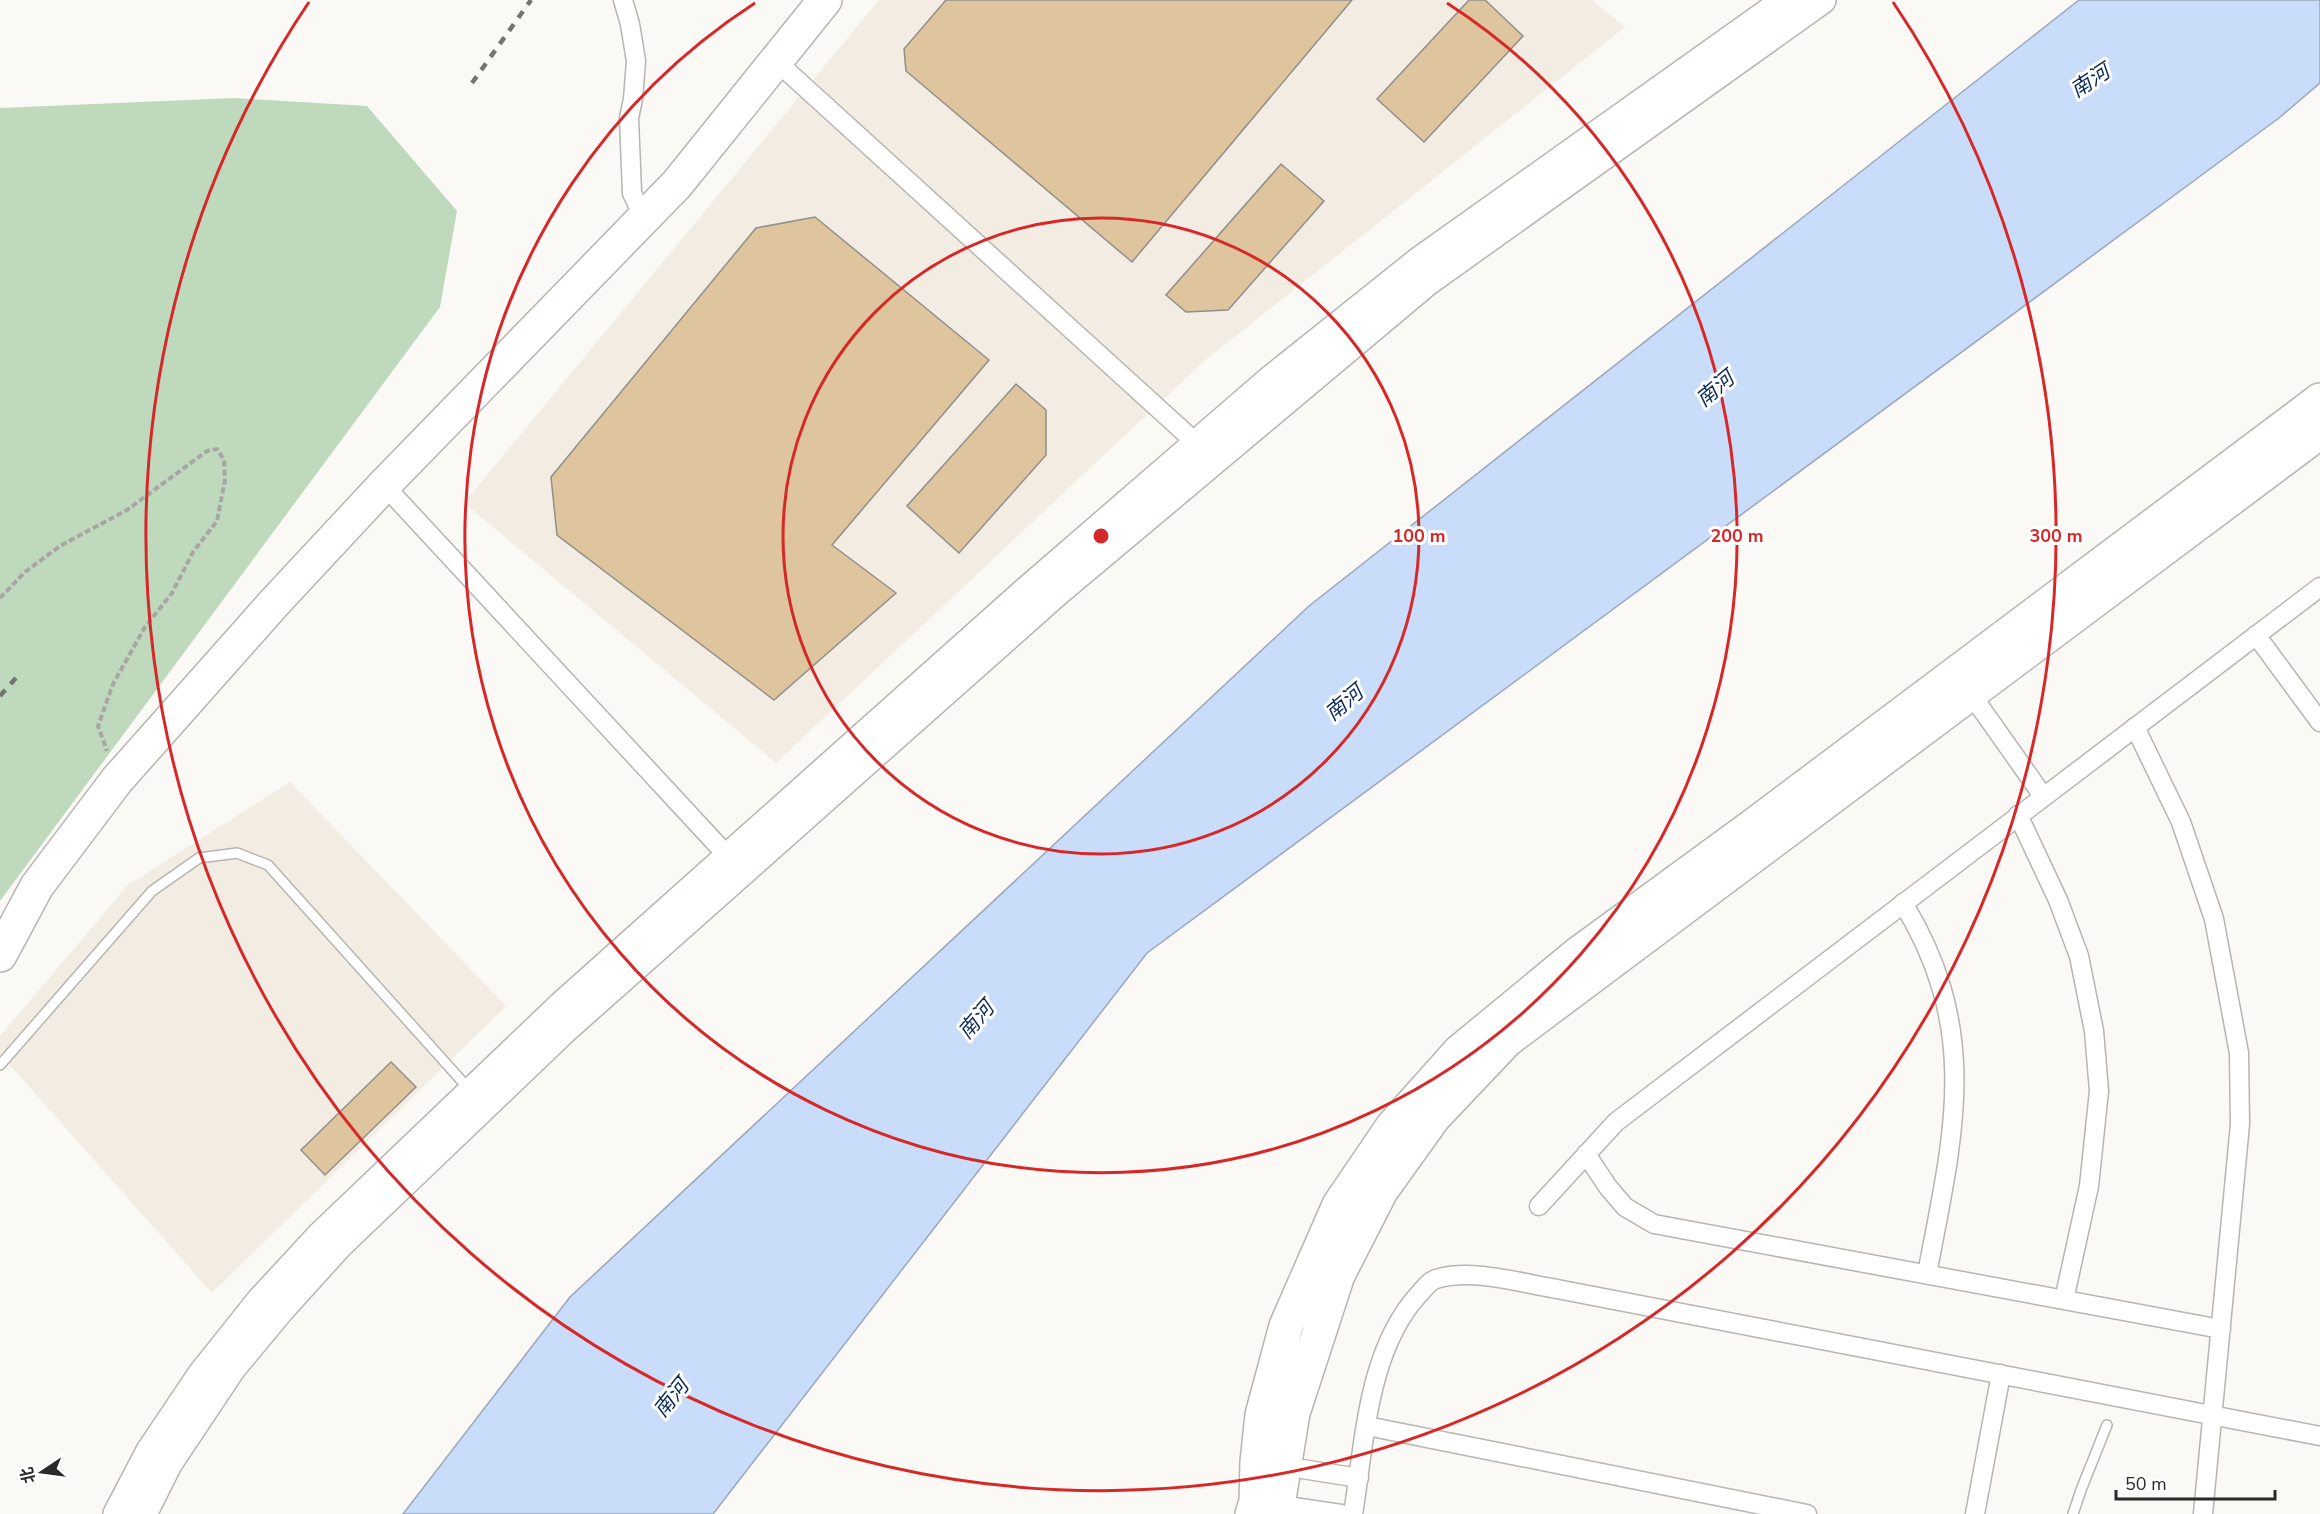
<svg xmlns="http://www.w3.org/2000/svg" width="2320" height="1514" font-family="'Nunito Sans','Noto Sans SC',sans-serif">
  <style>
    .built { fill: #f3ece2 }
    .green { fill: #bfd9bd }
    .water { fill: #c9ddfb; stroke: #9aa7bc; stroke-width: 1.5 }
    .building { fill: #dec59e; stroke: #918f8c; stroke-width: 1.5 }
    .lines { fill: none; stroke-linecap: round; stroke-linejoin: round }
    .lane-casing { stroke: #b7b5b2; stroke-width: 12 }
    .street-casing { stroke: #b7b5b2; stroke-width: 21 }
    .secondary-casing { stroke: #b7b5b2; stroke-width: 30 }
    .highway-casing { stroke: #b7b5b2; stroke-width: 36 }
    .path { stroke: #a8a6a3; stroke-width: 4; stroke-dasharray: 6 3; stroke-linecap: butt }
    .lane { stroke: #fff; stroke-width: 9 }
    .street { stroke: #fff; stroke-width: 18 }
    .secondary { stroke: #fff; stroke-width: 27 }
    .highway { stroke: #fff; stroke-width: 33 }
    .rail { stroke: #747370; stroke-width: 4.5; stroke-dasharray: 8 8; stroke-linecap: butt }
    .ring { fill: none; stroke: #d62828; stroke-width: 3 }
    .labels { text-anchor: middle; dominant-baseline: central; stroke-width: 6; stroke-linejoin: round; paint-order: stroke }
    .water-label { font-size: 21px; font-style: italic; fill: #0b2956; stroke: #fff }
    .centre { fill: #d62828; stroke: #fff; stroke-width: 3 }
    .ring-label { font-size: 18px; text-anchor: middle; font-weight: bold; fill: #d62828; stroke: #fff; stroke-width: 6; stroke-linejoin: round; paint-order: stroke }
  </style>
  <rect width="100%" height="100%" fill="#fbf9f5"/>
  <path class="built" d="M 879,0 L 1592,0 L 1625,27 L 1203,362 L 776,763 L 464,503 Z
    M 290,782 L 506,1006 L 212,1293 L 0,1054 L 0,1036 L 128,885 Z"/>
  <path class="green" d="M 234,98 L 367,106 L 457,211 L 440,307 L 0,901 L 0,108 Z"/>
  <path class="water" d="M 2079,0 L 2320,0 L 2320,83 L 2279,118 L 1147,953 L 713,1514 L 403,1514 L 570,1297 L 1309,606 Z"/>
  <path class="building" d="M 946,0 L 1352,0 L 1132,262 L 906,71 L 904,49 Z
    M 1469,0 L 1485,0 L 1523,36 L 1424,142 L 1377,99 Z
    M 1281,164 L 1324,201 L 1228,310 L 1186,312 L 1166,295 Z
    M 815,217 L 989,360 L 832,545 L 896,593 L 774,700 L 557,535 L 551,477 L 756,228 Z
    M 1016,384 L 1046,410 L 1046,455 L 959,553 L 907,506 Z
    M 391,1062 L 416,1087 L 325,1175 L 301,1150 Z"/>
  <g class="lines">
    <g class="lane-casing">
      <path id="lane" d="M 0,1065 L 152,891 L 199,858 L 237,853 L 268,865 L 469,1089
        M 2073,1514 L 2081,1490 L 2107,1425"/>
    </g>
    <g class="street-casing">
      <path id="street" d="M 623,0 L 630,24 L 636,61 L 633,99 L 629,118 L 632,193 L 644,218
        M 776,61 L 1205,451
        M 384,485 L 735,864
        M 2256,635 L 2320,722
        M 1971,694 L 2043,796
        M 2135,727 L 2181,822 L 2214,919 L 2239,1053 L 2240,1124 L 2203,1514
        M 2018,815 L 2058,900 L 2079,956 L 2094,1031 L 2099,1091 L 2089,1186 L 2064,1300
        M 1903,903 C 1982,1032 1953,1136 1927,1274
        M 1586,1154 L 1608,1187 L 1625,1207 L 1654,1224 L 2221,1329
        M 1539,1206 L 1616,1122 L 2320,587
        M 1367,1426 L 1807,1514
        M 1277,1465 L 1359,1478
        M 1273,1504 L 1341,1514
        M 1353,1514 C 1365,1441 1367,1351 1419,1294 C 1424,1289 1429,1281 1436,1279 C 1472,1268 1520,1283 1557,1289 L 2320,1436
        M 1975,1514 L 2001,1374"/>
    </g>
    <g class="secondary-casing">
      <path id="secondary" d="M 117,1514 L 150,1451 L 201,1375 L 260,1301 L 321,1235 L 563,1004 L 1026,591 L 1270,380 L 1419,261 L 1786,0
        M 143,1514 L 168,1464 L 232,1368 L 281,1309 L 339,1245 L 565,1029 L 1055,594 L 1427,282 L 1822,0"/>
    </g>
    <g class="highway-casing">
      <path id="highway" d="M 0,955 L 37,886 L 117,780 L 275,602 L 384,485 L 677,184 L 825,0
        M 1252,1514 L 1256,1502 L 1257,1462 L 1262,1415 L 1286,1326 L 1339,1205 L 1392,1127 L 1459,1052 L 1579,953 L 1754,825 L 2320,400
        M 1280,1514 L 1278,1505 L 1293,1413 L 1338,1275 L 1381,1191 L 1434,1117 L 1507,1040 L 2320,432"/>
    </g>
    <path class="path" d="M 0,598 L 25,572 L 60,546 L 127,510 L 207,451 L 217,449 L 224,460 L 225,480 L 217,521 L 193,552 L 172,593 L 145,627 L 113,684 L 98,726 L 107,751"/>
    <use href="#lane" class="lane"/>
    <use href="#street" class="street"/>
    <use href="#secondary" class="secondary"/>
    <use href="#highway" class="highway"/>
    <path class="rail" d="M 472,83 L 531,0
      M 0,696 L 16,678"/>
  </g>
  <g class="ring">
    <circle cx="1101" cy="536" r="318"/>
    <path d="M1447 3A636 636 0 1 1 755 3"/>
    <path d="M1893 2A955 955 0 1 1 309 2"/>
  </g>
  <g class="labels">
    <g class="water-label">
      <text transform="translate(2090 81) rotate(-33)">南河</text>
      <text transform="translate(1715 389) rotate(-40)">南河</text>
      <text transform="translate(1344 703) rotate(-40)">南河</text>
      <text transform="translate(976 1020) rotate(-49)">南河</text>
      <text transform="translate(671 1398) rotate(-51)">南河</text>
    </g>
  </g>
  <circle cx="1101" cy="536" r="9" class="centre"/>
  <g class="ring-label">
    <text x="1419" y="542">100 m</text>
    <text x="1737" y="542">200 m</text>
    <text x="2056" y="542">300 m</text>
  </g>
  <g transform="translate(42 1472) rotate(257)" stroke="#ffffff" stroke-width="4.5" paint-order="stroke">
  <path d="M0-4.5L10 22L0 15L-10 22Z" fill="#2b2a28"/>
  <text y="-9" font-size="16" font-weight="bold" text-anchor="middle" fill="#2b2a28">北</text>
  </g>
  <path d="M2116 1490v9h159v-9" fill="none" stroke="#2b2a28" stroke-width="3"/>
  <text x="2125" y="1490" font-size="18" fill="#2b2a28" stroke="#ffffff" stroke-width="4.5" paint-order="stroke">50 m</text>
</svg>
